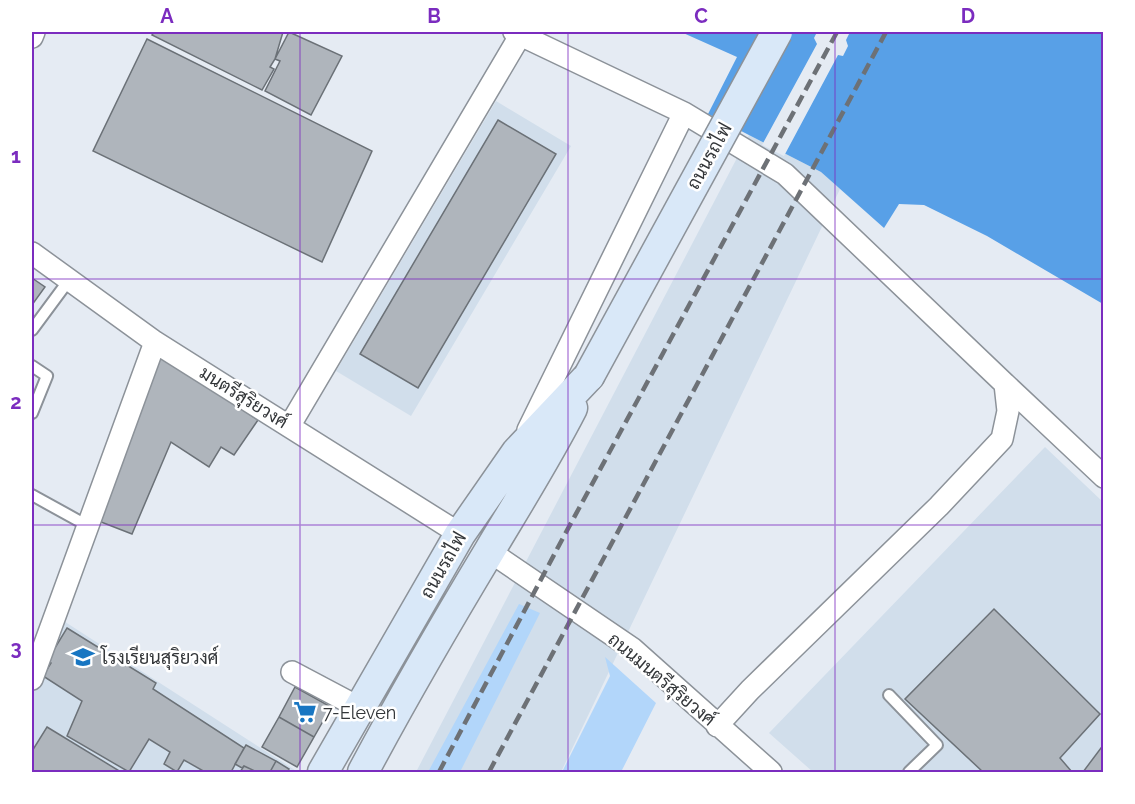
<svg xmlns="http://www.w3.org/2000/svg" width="1135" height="804" font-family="Raleway,Sarabun,sans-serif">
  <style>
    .built { fill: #d1deeb }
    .green { fill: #b2d6fa }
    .water { fill: #58a0e7 }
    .pier { fill: #e5ebf3 }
    .building { fill: #afb5bc; stroke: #6b7177; stroke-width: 1.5 }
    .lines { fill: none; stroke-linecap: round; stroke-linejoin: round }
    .lane-casing { stroke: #8c9299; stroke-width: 14 }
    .street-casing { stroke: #8c9299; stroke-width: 24 }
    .secondary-casing { stroke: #8c9299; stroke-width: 33 }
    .lane { stroke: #fff; stroke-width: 10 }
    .street { stroke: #fff; stroke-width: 21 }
    .secondary { stroke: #d9e8f8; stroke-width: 30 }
    .rail { stroke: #6d7176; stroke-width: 4.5; stroke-dasharray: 12 6; stroke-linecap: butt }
    .secondary-bridge-casing { stroke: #8c9299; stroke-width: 33; stroke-linecap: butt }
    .secondary-bridge { stroke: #d9e8f8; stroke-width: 30 }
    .grid { fill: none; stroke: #7b2cbf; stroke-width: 1.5; stroke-opacity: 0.55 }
    .labels { text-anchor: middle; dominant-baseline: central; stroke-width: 5; stroke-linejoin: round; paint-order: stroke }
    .street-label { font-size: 18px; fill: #333639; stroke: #fff }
    .poi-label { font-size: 18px; fill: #333639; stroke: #fff; text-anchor: start }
    .neatline { fill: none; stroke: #7b2cbf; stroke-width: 2 }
    .grid-label { font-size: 20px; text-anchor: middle; font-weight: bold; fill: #7b2cbf }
  </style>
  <rect width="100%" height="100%" fill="#e5ebf3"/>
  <path class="built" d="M 496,101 L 571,146 L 411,416 L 336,371 Z
    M 749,135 L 821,172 L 840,189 L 561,772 L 416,772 Z
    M 1045,447 L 1103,502 L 1103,772 L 813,772 L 769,733 Z
    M 59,618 L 298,772 L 32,772 L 32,697 Z"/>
  <path class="green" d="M 519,604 L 540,613 L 460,772 L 428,772 Z
    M 605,657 L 656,703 L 621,772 L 562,772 L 610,676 Z"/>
  <path class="water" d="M 681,32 L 1103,32 L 1103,304 L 987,236 L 924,205 L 899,204 L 884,228 L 821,172 L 708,114 L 737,57 Z"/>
  <path class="pier" d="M 817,32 L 850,32 L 846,40 L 848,46 L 843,56 L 838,55 L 784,156 L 762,145 L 817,44 L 814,38 Z"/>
  <path class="building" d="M 154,32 L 283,32 L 275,59 L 270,67 L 274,69 L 262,90 L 152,35 Z
    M 289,32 L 342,56 L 311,115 L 265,91 L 280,61 L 275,59 Z
    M 147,39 L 372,151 L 322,262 L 93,151 Z
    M 498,120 L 556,154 L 418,388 L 360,354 Z
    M 32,278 L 45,287 L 32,305 Z
    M 156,352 L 258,420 L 234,455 L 221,447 L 209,467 L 171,442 L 132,534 L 96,520 Z
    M 994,609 L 1100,714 L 1060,758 L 1072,772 L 983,772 L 905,699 Z
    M 67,628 L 156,683 L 153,689 L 244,748 L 231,772 L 205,772 L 184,760 L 177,772 L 164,764 L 170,752 L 149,739 L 129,772 L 67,736 L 82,701 L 43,676 L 51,663 L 47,661 Z
    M 295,687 L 331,707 L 314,737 L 279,717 Z
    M 279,717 L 314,737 L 297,767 L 262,747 Z
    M 47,727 L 121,772 L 32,772 L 32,746 L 34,748 Z
    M 1104,744 L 1104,772 L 1083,772 Z
    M 246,745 L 276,761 L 270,772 L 257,772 L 244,766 L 242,768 L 235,764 Z
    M 276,761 L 289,769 L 287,772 L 270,772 Z
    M 244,766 L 257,772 L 240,772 Z"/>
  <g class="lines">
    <g class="lane-casing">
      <path id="lane" d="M 32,330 L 69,280
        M 32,366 L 47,376 L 32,413
        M 32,495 L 88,526
        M 889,695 L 937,745 L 909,772"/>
    </g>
    <g class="street-casing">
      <path id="street" d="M 514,32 L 684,113 L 785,174 L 1005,384 L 1008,411 L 1002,439 L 939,506 L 750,690 L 717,726
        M 32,37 L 34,32
        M 32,253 L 155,342 L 460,534
        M 1005,384 L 1104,477
        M 290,425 L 521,34
        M 528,430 L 684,113
        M 489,551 L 633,649 L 771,772
        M 292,672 L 360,708
        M 32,679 L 155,342"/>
    </g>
    <g class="secondary-casing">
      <path id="secondary" d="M 323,772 L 460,534 L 517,452 L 589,376
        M 363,772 C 403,697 446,623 490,550 C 518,503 547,457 572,408"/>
    </g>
    <use href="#lane" class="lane"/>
    <use href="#street" class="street"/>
    <use href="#secondary" class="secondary"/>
    <path class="rail" d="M 439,772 L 564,536 L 837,32
      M 489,772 L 886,32"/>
    <g class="secondary-bridge-casing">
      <path id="secondary-bridge" d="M 589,376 L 777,32"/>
    </g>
    <use href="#secondary-bridge" class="secondary-bridge"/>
  </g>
  <path class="grid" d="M 300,32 L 300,772M 568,32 L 568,772M 835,32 L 835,772M 32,279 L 1104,279M 32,525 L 1104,525"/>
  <defs>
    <g id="school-bare" transform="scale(1.8)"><path d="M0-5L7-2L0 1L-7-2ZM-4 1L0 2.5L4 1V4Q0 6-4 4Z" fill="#1876c2" stroke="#fff" stroke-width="2.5" paint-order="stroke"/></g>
    <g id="supermarket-bare" transform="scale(1.8)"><path d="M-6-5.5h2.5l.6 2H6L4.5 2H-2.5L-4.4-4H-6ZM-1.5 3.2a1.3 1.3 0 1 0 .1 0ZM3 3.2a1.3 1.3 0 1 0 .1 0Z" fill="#1876c2" stroke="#fff" stroke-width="2.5" paint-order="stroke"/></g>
  </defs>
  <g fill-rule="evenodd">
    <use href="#school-bare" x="83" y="657"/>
    <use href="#supermarket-bare" x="305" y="712"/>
  </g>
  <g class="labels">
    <g class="street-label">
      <text transform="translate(709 156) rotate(-61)">ถนนรถไฟ</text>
      <text transform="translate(244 397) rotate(32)">มนตรีสุริยวงศ์</text>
      <text transform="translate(443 565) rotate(-60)">ถนนรถไฟ</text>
      <text transform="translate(662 679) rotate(40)">ถนนมนตรีสุริยวงศ์</text>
    </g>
    <g class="poi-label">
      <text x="101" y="657">โรงเรียนสุริยวงศ์</text>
      <text x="323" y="712">7-Eleven</text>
    </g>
  </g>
  <rect width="1135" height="804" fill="none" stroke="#ffffff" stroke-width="66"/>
  <rect x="33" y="33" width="1069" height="738" class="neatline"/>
  <g class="grid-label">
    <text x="167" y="23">A</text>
    <text x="434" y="23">B</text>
    <text x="701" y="23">C</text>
    <text x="968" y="23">D</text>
    <text x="16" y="163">1</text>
    <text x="16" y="409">2</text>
    <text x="16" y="655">3</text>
  </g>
</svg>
